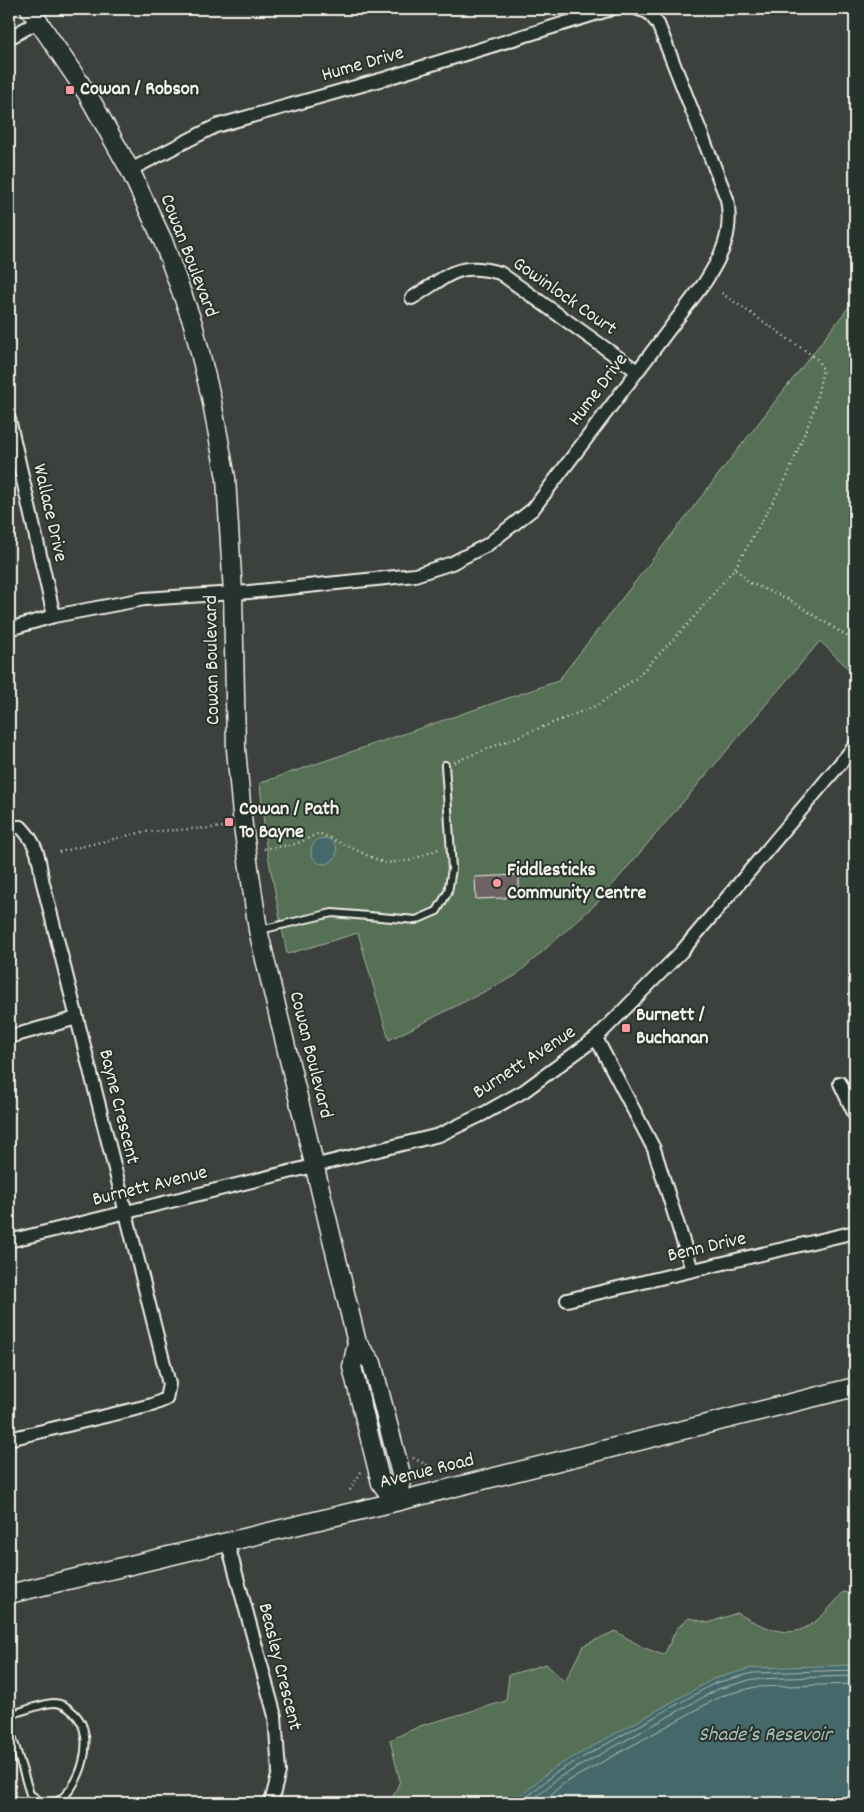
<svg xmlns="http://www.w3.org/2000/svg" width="864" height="1812" font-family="Dekko,sans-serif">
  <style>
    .green { fill: #556f55; stroke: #a4b09e }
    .water { fill: #45696a; stroke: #8b9f9c }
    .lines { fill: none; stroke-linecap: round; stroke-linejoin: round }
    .shore { stroke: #aebbb6; stroke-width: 1 }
    .building { fill: #6e6265; stroke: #f4f1e8 }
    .lane-casing { stroke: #f4f1e8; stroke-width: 10 }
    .street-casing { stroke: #f4f1e8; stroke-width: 16 }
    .secondary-casing { stroke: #f4f1e8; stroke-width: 21 }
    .path { stroke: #f4f1e8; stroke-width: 2.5; stroke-dasharray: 1 4; stroke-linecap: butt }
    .lane { stroke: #26332d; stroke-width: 6 }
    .street { stroke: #26332d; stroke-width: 12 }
    .secondary { stroke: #26332d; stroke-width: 18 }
    .poi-dot { fill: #ff9aa2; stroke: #26332d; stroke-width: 2 }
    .labels { text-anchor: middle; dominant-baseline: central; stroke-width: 4; stroke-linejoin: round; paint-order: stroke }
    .street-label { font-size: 20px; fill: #f4f1e8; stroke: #26332d }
    .poi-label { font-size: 20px; font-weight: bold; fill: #f4f1e8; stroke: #26332d; text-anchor: start }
    .water-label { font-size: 21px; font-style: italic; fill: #aebbb6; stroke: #26332d }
  </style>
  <rect width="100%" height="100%" fill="#3c413e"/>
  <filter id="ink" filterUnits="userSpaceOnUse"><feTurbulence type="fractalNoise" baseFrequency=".02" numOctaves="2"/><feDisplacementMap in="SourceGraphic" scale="10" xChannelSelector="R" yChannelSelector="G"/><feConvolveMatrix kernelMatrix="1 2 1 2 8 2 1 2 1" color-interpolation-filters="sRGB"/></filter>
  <g filter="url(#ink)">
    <path class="green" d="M 855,299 L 855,599 L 850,606 L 855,612 L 855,675 L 820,641 L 598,902 L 515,976 L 389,1040 L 358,933 L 287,954 L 266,845 L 260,783 L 558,681 Z
      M 843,1592 L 855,1594 L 855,1803 L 390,1803 L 400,1781 L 390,1740 L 420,1726 L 506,1701 L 509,1675 L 546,1664 L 565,1682 L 583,1646 L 615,1631 L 644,1648 L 664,1655 L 677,1628 L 689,1618 L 708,1623 L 737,1613 C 789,1642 806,1639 843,1592 Z"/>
    <path class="water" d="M311 851a13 13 0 1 1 26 0a13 13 0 1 1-26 0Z
      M 855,1665 L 855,1803 L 512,1803 L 552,1769 L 713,1679 L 752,1668 Z"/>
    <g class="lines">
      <path class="shore" d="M 520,1803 L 555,1773 L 715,1683 L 753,1673 L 855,1670
        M 529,1803 L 558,1778 L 718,1689 L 753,1679 L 855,1676
        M 541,1803 L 563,1784 L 721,1696 L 755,1687 L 855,1684"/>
    </g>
    <path class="building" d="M 519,875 L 519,896 L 506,896 L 506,898 L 476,899 L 475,877 Z"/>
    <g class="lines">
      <g class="lane-casing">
        <path id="lane" d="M 260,930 L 332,913 L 416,920 L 437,911 L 448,892 L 452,869 L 445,765
          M 9,1715 C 21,1712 43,1703 54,1703 C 62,1703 69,1708 74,1713 C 98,1735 81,1791 54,1803
          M 9,1726 L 30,1794 L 42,1803"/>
      </g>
      <g class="street-casing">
        <path id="street" d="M 9,38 L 39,21
          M 130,170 L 216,126 L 387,78 L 611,9
          M 412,298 C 448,276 456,261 500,273 L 637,371
          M 9,419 L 54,616
          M 9,629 L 54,616 L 144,599 L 249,592 L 415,575 L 452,563 L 487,545 L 533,509 L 705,282 C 723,254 733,232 727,199 L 658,24 L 648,12 L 638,9
          M 9,827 L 21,827 C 37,844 39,856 42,879 L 169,1384 L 166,1399 L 152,1405 L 9,1439
          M 9,1037 L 77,1018
          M 596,1038 L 654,1149 L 692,1270
          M 840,1083 L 855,1115
          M 9,1241 L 439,1135 L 483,1114 L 524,1091 L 596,1038 L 682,951 L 855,746
          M 567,1300 L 855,1232
          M 227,1541 L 275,1716 L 279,1772 L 271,1803"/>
      </g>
      <g class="secondary-casing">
        <path id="secondary" d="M 30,9 L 88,95 L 130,170 L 163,241 L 193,324 L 211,397 L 226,478 L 233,593 L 236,749 L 243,826 L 258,930 L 357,1343 L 372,1363 L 402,1478 L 395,1502
          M 357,1343 L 352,1367 L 381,1483 L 395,1502
          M 9,1594 L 395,1502 L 855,1387"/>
      </g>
      <path class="path" d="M 736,569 L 750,583 L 788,599 L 855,641
        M 454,762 L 598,705 L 635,679 L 689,623 L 735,568 L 787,477 L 814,410 L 823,369 L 816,358 L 720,292
        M 264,849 L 296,844 L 319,833 L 384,863 L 409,861 L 441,848
        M 59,852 L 143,832 L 227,827
        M 413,1458 L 435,1469
        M 350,1490 L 361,1472"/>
      <use href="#lane" class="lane"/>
      <use href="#street" class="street"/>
      <use href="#secondary" class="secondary"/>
    </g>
  </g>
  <g class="poi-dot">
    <rect x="65" y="85" width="10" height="10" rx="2.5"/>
    <rect x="224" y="817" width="10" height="10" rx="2.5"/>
    <circle cx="497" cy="883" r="5"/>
    <rect x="621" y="1023" width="10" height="10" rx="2.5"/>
  </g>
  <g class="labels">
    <g class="street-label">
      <text transform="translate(363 65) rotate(-16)">Hume Drive</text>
      <text transform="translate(188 256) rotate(69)">Cowan Boulevard</text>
      <text transform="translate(564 297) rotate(35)">Gowinlock Court</text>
      <text transform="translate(599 390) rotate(-53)">Hume Drive</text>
      <text transform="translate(49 513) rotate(77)">Wallace Drive</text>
      <text transform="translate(213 660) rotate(-91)">Cowan Boulevard</text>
      <text transform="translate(310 1055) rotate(76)">Cowan Boulevard</text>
      <text transform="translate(525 1063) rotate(-33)">Burnett Avenue</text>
      <text transform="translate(118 1107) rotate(76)">Bayne Crescent</text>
      <text transform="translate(150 1187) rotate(-14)">Burnett Avenue</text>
      <text transform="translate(707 1248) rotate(-13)">Benn Drive</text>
      <text transform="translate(427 1472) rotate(-14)">Avenue Road</text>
      <text transform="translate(279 1667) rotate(76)">Beasley Crescent</text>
    </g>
    <g class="poi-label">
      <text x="80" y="90">Cowan / Robson</text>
      <text x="239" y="810">Cowan / Path<tspan x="239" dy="23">To Bayne</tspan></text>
      <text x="507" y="871">Fiddlesticks<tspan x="507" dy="23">Community Centre</tspan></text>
      <text x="636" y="1016">Burnett /<tspan x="636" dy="23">Buchanan</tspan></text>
    </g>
    <g class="water-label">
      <text x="765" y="1736">Shade’s Resevoir</text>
    </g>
  </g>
  <rect width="864" height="1812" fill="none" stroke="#26332d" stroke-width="30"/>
  <rect x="15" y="15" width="834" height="1782" fill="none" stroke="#f4f1e8" stroke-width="2" filter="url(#ink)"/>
</svg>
